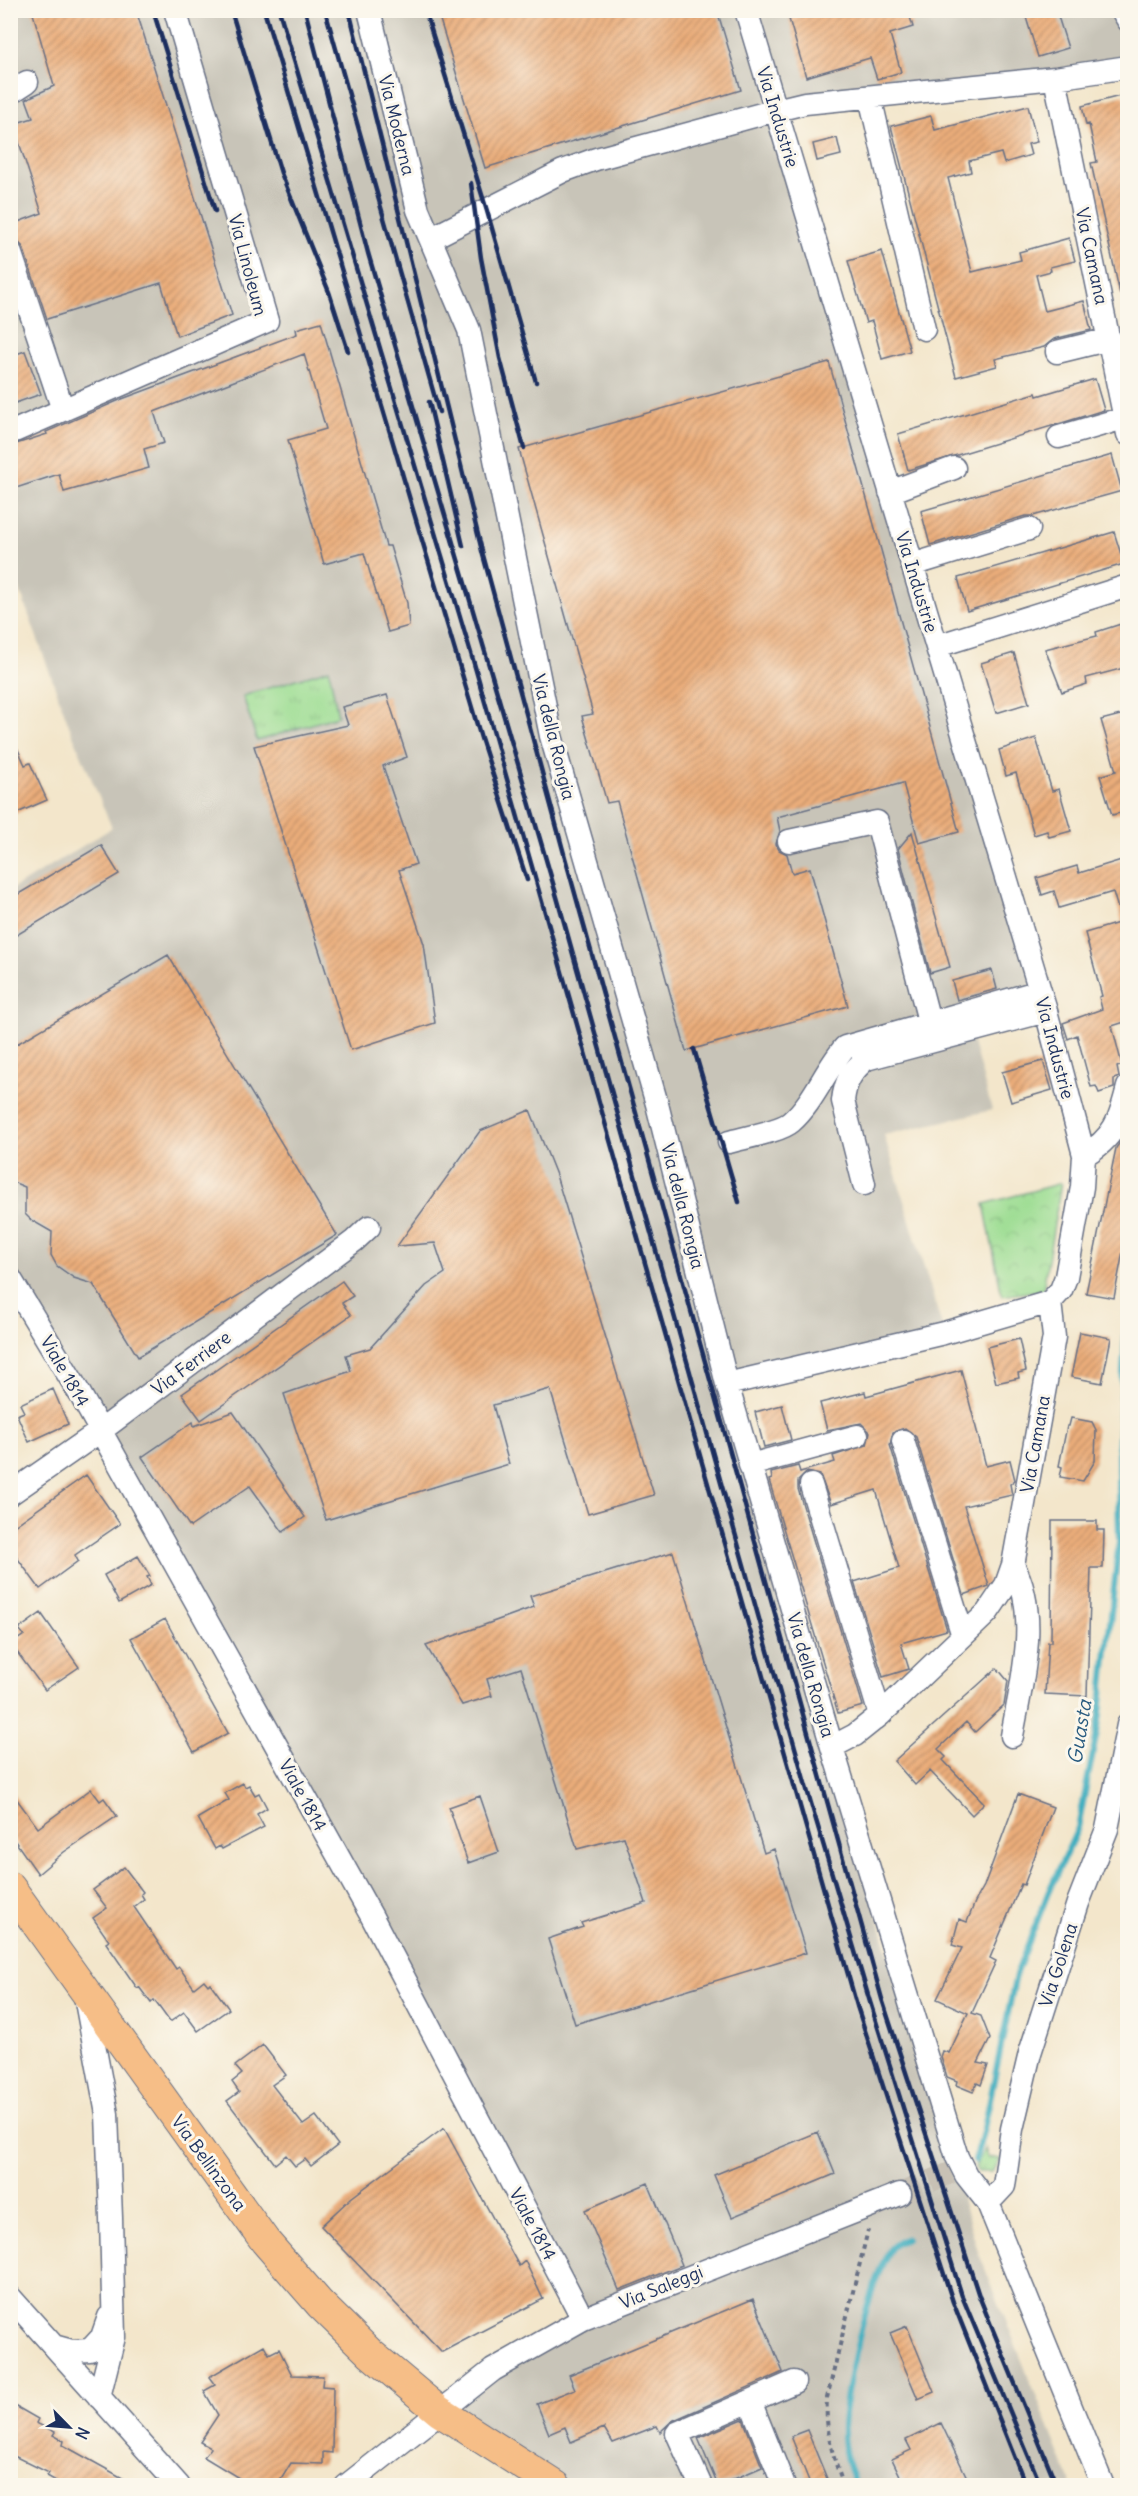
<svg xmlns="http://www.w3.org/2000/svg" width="1138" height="2496" font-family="Delius,sans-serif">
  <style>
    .industrial { fill: #c8c4b8 }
    .grass { fill: url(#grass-tufts); stroke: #5c8678; stroke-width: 1.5 }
    .park { fill: url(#park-crowns); stroke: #5c8678; stroke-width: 1.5 }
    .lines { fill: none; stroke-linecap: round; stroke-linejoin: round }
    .stream { stroke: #41aebf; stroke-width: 6 }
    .building { fill: url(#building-hatch) }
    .minor-tunnel { stroke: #c8c1b5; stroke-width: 22; stroke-dasharray: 22 11; stroke-linecap: butt }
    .minor-casing { stroke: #676f84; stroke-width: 25 }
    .major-casing { stroke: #676f84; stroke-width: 32 }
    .path { stroke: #676f84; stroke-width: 4; stroke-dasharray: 4.5 4.5; stroke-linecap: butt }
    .minor { stroke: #fff; stroke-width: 22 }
    .major { stroke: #f6be87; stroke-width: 30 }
    .rail { stroke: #1b2f5e; stroke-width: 4.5 }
    .labels { text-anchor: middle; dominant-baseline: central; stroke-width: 6; stroke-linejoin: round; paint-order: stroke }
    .street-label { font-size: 18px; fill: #1b2f5e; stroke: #fbf7ec }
    .water-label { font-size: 20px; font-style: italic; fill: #285b80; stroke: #fbf7ec }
  </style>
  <defs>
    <pattern id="grass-tufts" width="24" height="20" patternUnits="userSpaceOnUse" patternTransform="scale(1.5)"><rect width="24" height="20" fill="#9ddd93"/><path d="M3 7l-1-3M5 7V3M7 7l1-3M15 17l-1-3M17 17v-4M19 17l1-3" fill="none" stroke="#87be81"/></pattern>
    <pattern id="park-crowns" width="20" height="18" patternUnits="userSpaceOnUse" patternTransform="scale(1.5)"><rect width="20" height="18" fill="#9ddd93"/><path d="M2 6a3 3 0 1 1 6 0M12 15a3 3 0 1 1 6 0" fill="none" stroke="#87be81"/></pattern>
    <pattern id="building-hatch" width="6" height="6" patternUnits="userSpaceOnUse" patternTransform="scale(1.5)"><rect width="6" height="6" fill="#ebad7a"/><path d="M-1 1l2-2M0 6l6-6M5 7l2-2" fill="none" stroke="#be8d67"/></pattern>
  </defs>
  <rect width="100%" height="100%" fill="#fbf7ec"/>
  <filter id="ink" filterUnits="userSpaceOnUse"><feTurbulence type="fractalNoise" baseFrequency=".0167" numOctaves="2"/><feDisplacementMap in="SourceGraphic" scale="12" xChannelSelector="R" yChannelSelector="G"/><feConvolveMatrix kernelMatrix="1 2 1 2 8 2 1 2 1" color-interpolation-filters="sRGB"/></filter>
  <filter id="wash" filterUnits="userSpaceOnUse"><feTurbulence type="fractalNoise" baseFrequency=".008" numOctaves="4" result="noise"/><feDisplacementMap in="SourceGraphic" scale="24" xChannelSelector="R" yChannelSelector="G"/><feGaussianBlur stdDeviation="1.35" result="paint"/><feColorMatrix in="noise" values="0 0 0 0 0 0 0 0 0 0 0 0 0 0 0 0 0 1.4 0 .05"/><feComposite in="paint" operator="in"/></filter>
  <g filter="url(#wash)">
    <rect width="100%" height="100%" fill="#f3e6cb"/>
    <path class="industrial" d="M 1115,10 L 1128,34 L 1127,49 L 1118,60 L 776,110 L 1046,1011 L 971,1036 L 992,1110 L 884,1135 L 944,1333 L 727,1384 L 912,2038 L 979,2254 L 1072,2485 L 556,2485 L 439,2411 L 583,2319 L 11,1278 L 11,890 L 112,828 L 70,728 L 11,566 L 11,11 Z"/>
    <path class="grass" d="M 329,669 L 338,716 L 257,741 L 243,696 Z
      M 985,2148 L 987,2157 L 1001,2159 L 992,2172 L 978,2172 L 975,2167 Z"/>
    <path class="park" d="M 1061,1183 L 1043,1290 L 1002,1296 L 984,1204 Z"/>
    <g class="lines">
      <path class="stream" d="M 975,2161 L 984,2128 L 1016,1975 L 1048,1893 L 1078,1828 L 1099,1722 L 1119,1542 L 1118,1456 L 1128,1291
        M 855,2486 C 849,2468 843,2450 843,2432 C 843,2394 870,2279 891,2248 C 894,2244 901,2241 906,2238"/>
    </g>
    <g id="blocks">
      <path class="building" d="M 32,10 L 136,10 L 232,315 L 177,336 L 161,283 L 47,319 L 23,247 L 15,239 L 10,225 L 42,213 L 13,124 L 33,118 L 26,99 L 54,86 Z
        M 437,10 L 717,10 L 741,90 L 485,168 Z
        M 819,10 L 908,10 L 913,27 L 890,34 L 901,72 L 877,79 L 870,58 L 806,77 L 789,19 Z
        M 1035,10 L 1056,10 L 1068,48 L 1038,57 L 1025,14 Z
        M 1124,95 L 1128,111 L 1128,293 L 1120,294 L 1091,163 L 1097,162 L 1089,124 L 1086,125 L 1082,106 Z
        M 1028,106 L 1037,142 L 1028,144 L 1031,155 L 1004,163 L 1001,153 L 969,161 L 971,172 L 948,178 L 972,272 L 1021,260 L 1019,252 L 1069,238 L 1075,261 L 1050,267 L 1051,271 L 1036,275 L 1045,311 L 1084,301 L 1091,330 L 1054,339 L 1044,347 L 995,359 L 997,366 L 956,377 L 891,126 L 931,116 L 935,130 Z
        M 837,138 L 841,155 L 817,161 L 813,144 Z
        M 882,251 L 910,351 L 882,359 L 872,321 L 866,323 L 848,261 Z
        M 321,322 L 386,546 L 390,546 L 407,603 L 409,626 L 388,632 L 364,553 L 324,564 L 288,440 L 326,429 L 304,354 L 154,412 L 164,443 L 144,449 L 149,468 L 64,492 L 59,474 L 10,490 L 10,446 L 47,434 L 46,432 L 122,399 L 297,334 L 296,329 Z
        M 25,351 L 41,394 L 10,405 L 10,356 Z
        M 829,362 L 959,832 L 919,843 L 903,783 L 777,817 L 780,831 L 776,844 L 779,850 L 787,854 L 792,873 L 810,868 L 848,1006 L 686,1051 L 617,801 L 607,803 L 582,716 L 593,714 L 519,449 Z
        M 1095,379 L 1104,410 L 908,470 L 898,434 L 1036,393 L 1037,396 Z
        M 1112,455 L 1122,491 L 1033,516 L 1025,516 L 930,545 L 921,511 Z
        M 1114,532 L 1124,564 L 967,611 L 958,578 Z
        M 1124,623 L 1128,635 L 1128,667 L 1086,678 L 1087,684 L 1062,692 L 1045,649 L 1097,636 L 1096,632 Z
        M 1014,653 L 1029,703 L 996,713 L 981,663 Z
        M 387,695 L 407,757 L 383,766 L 416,864 L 399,870 L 424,944 L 435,1023 L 351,1050 L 254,746 L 348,725 L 342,707 Z
        M 1128,713 L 1128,811 L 1112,815 L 1100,776 L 1116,771 L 1101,720 Z
        M 10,732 L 25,765 L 30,763 L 47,800 L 10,816 Z
        M 1036,738 L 1052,791 L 1059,789 L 1071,831 L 1049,837 L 1047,831 L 1034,835 L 1016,773 L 1006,776 L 999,750 Z
        M 912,832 L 950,967 L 930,973 L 898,849 Z
        M 101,845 L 119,874 L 10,939 L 10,899 Z
        M 1128,858 L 1128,1021 L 1112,1026 L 1122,1065 L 1117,1067 L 1119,1077 L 1114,1079 L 1114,1088 L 1099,1093 L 1096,1086 L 1091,1087 L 1077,1035 L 1068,1039 L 1063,1023 L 1102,1009 L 1099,997 L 1102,996 L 1085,933 L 1122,922 L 1113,892 L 1059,908 L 1054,891 L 1042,895 L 1037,878 L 1077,866 L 1079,873 Z
        M 168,955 L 337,1235 L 138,1357 L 93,1284 L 74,1278 L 57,1266 L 51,1255 L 52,1232 L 31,1220 L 25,1214 L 25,1187 L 10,1181 L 10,1048 Z
        M 992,970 L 997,989 L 957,1000 L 952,981 Z
        M 1043,1061 L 1052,1090 L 1011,1102 L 1002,1072 Z
        M 530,1110 L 556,1175 L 654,1495 L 588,1514 L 550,1389 L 493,1405 L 509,1464 L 326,1520 L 284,1394 L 351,1371 L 346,1355 L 370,1348 L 426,1286 L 445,1273 L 435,1243 L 397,1246 L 480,1131 Z
        M 1128,1131 L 1128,1226 L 1114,1298 L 1086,1293 L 1116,1148 Z
        M 342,1281 L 353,1296 L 342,1303 L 351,1315 L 201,1420 L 182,1394 Z
        M 1080,1332 L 1111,1338 L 1102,1383 L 1071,1377 Z
        M 1019,1339 L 1026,1371 L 1018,1373 L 1019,1378 L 996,1383 L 987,1347 Z
        M 961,1370 L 986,1466 L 1010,1460 L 1015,1480 L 1010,1484 L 1012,1495 L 964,1506 L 989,1586 L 964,1595 L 916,1437 L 905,1428 L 893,1432 L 890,1445 L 947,1630 L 901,1643 L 909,1669 L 883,1677 L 854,1582 L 899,1568 L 876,1490 L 831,1504 L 820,1475 L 807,1472 L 798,1481 L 798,1489 L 863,1706 L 838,1713 L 769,1480 L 772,1479 L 771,1473 L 798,1466 L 800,1472 L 835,1462 L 833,1456 L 867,1445 L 870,1432 L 861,1423 L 827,1430 L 820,1403 L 865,1392 L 866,1396 Z
        M 53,1389 L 68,1424 L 29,1442 L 17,1415 L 24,1412 L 20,1404 Z
        M 782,1405 L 791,1440 L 764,1447 L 755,1412 Z
        M 233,1412 L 305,1517 L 283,1532 L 250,1486 L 190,1527 L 142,1457 L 193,1422 L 194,1426 Z
        M 1071,1418 L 1092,1422 L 1096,1430 L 1095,1461 L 1083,1481 L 1060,1477 L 1062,1467 L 1059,1466 L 1067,1426 L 1069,1426 Z
        M 86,1475 L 120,1524 L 75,1555 L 78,1561 L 40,1589 L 10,1548 L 10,1529 Z
        M 1052,1521 L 1097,1521 L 1097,1530 L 1104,1530 L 1103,1568 L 1091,1568 L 1087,1696 L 1045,1694 L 1048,1642 L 1051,1642 Z
        M 673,1552 L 764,1853 L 774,1849 L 806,1953 L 575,2024 L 548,1939 L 583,1927 L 581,1923 L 646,1903 L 624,1837 L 577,1849 L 521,1668 L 487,1679 L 492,1696 L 462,1705 L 426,1646 L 534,1607 L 530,1596 Z
        M 138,1556 L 150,1576 L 147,1577 L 151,1585 L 119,1603 L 104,1575 Z
        M 41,1613 L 79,1667 L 45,1690 L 11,1644 L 24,1635 L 19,1629 Z
        M 165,1619 L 228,1733 L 194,1752 L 131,1638 Z
        M 997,1668 L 1008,1681 L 1004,1705 L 975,1732 L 966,1722 L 938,1749 L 946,1757 L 943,1760 L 984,1803 L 972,1815 L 930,1771 L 915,1785 L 894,1761 Z
        M 243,1783 L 245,1787 L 249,1785 L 255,1795 L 259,1793 L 267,1808 L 257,1814 L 264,1827 L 222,1849 L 220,1846 L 215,1849 L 198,1818 L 229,1800 L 225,1793 Z
        M 91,1789 L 100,1801 L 104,1798 L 117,1816 L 64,1852 L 38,1874 L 10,1834 L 10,1790 L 38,1828 Z
        M 1018,1794 L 1053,1807 L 1024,1885 L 1021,1884 L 990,1958 L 996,1961 L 972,2013 L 981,2016 L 990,2039 L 978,2063 L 988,2065 L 981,2085 L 977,2083 L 973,2092 L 956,2085 L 957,2081 L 947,2077 L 941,2057 L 943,2051 L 949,2053 L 968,2013 L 937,1999 L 962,1948 L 952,1945 L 959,1919 L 967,1922 L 975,1902 L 984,1886 Z
        M 480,1796 L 499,1852 L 468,1863 L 449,1807 Z
        M 124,1867 L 143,1892 L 141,1894 L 144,1899 L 134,1907 L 176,1969 L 179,1967 L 194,1988 L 204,1980 L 208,1985 L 210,1983 L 229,2009 L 198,2031 L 184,2012 L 170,2022 L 154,2000 L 151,2003 L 139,1987 L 137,1988 L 106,1943 L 109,1941 L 93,1918 L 107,1908 L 93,1890 Z
        M 263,2045 L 286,2075 L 272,2085 L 303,2125 L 316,2116 L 338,2145 L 311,2166 L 305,2159 L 295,2166 L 286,2155 L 275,2164 L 227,2101 L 239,2092 L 232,2082 L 242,2074 L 235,2066 Z
        M 444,2128 L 519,2266 L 525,2261 L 543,2299 L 442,2352 L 321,2226 L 351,2198 Z
        M 818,2132 L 835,2174 L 732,2217 L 714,2175 Z
        M 648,2183 L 682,2265 L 619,2290 L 585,2210 Z
        M 753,2299 L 783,2372 L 672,2421 L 660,2432 L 657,2426 L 613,2443 L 604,2428 L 571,2442 L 565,2427 L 549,2434 L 537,2404 L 575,2389 L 569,2375 Z
        M 907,2326 L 934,2392 L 918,2399 L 890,2333 Z
        M 264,2345 L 269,2354 L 279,2349 L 292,2375 L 323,2376 L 322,2386 L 333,2387 L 332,2453 L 323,2452 L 323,2464 L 291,2463 L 277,2486 L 252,2486 L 204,2457 L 211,2448 L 200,2442 L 218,2415 L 204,2391 L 215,2385 L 209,2377 Z
        M 10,2403 L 38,2419 L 36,2423 L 55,2432 L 53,2435 L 64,2441 L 63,2445 L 137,2486 L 65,2486 L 47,2476 L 49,2473 L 10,2454 Z
        M 743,2419 L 762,2467 L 718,2486 L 698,2438 Z
        M 941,2423 L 971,2486 L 905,2486 L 892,2459 L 911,2450 L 906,2440 Z
        M 807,2430 L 830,2486 L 811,2486 L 791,2436 Z"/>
    </g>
  </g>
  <g filter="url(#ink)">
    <use href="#blocks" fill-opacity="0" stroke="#676f84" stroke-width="1.5"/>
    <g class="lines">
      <path class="minor-tunnel" d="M 900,2194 L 955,2171"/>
      <g class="minor-casing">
        <path id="minor" d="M 369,10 L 418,210 L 469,330 L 551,736 L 657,1104 L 727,1384 L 832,1747 L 957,2157 L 966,2175 L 988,2203 L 1103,2486
          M 1122,10 L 1128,20
          M 1055,78 L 1128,434
          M 10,93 L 27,82
          M 870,97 L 924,329
          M 432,238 L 563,171 L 596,159 L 776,110 L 805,103 L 1055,78 L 1128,67
          M 10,251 L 63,410
          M 1057,352 L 1110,339
          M 10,433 L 267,321 L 175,10
          M 1059,437 L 1124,418
          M 890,492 L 954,468
          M 912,565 L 1029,529
          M 937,646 L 1128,586
          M 789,841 L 877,822 L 929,1021
          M 729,1142 C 743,1138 781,1131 791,1122 C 814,1102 825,1070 845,1047 L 1040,991
          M 1084,1155 C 1114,1139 1120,1119 1128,1087
          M 864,1184 L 843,1101 C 845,1081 852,1071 866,1059 L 1046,1011
          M 10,1278 L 80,1394 L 371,1915 L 583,2319
          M 727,1384 L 944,1333 L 1050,1302 L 1061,1290 L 1066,1277 L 1082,1187 L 1084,1155 L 1046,1011 L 746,10
          M 903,1441 L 963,1636
          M 750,1465 L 857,1436
          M 811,1485 L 880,1715
          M 10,1494 L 99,1432 L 354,1241 L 369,1227
          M 1012,1736 C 1021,1683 1041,1616 1013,1565
          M 832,1747 L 855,1735 L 880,1715 L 987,1613 L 1006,1585 L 1013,1565 L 1054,1337 L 1050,1302
          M 85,1996 L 107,2114 L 111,2218 L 114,2337 L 99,2397
          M 988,2203 L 1004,2186 L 1012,2129 L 1030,2053 L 1078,1903 L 1107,1829 L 1128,1725
          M 10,2297 L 179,2486
          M 54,2346 L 72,2351 L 90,2350 L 102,2337 L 109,2317
          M 750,2401 L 784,2486
          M 346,2486 L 493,2370 L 583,2319 L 900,2194
          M 701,2486 L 677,2433 L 794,2382"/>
      </g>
      <g class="major-casing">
        <path id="major" d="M 10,1887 L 265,2241 L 320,2304 L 371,2354 L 439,2411 L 556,2486"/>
      </g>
      <path class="path" d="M 844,2486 C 832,2456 825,2430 827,2398 L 868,2230"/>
      <use href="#minor" class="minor"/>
      <use href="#major" class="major"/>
      <path class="rail" d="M 153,10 L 215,211
        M 231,10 L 281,173 L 329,292 L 348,351
        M 264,10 L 481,738 L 527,880
        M 279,10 L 473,660 L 857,2006 L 953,2302 L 1026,2486
        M 305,10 L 368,253 L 557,897 L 805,1783 L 870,2002 L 962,2296 L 1041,2486
        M 325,10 L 439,412
        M 349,10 L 483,555 L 566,861 L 882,1999 L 979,2296 L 1057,2486
        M 425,10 L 487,211 L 536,382
        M 471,183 L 481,258 L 500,358 L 524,448
        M 429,402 L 463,546
        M 694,1049 L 739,1202"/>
    </g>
  </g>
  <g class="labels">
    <g class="street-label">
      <text transform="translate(778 117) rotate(73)">Via Industrie</text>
      <text transform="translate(397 125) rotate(76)">Via Moderna</text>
      <text transform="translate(1092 256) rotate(78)">Via Camana</text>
      <text transform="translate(248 265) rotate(75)">Via Linoleum</text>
      <text transform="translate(917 582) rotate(73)">Via Industrie</text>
      <text transform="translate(554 737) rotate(76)">Via della Rongia</text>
      <text transform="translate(1055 1048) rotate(75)">Via Industrie</text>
      <text transform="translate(683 1206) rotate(76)">Via della Rongia</text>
      <text transform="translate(191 1363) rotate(-37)">Via Ferriere</text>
      <text transform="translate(65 1371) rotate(60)">Viale 1814</text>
      <text transform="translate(1035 1444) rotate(-80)">Via Camana</text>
      <text transform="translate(811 1675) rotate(74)">Via della Rongia</text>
      <text transform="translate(303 1795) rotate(61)">Viale 1814</text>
      <text transform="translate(1058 1965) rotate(-72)">Via Golena</text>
      <text transform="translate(209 2163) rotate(54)">Via Bellinzona</text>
      <text transform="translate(533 2224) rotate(62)">Viale 1814</text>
      <text transform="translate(661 2287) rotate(-22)">Via Saleggi</text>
    </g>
    <g class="water-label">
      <text transform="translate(1079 1732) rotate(-81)">Guasta</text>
    </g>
  </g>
  <rect width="1138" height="2496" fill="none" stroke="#fbf7ec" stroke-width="36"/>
  <g transform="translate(69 2427) rotate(115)" stroke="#fbf7ec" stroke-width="4.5" paint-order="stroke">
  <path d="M0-4.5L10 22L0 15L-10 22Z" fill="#1b2f5e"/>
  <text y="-9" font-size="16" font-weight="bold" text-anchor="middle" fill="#1b2f5e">N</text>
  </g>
</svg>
